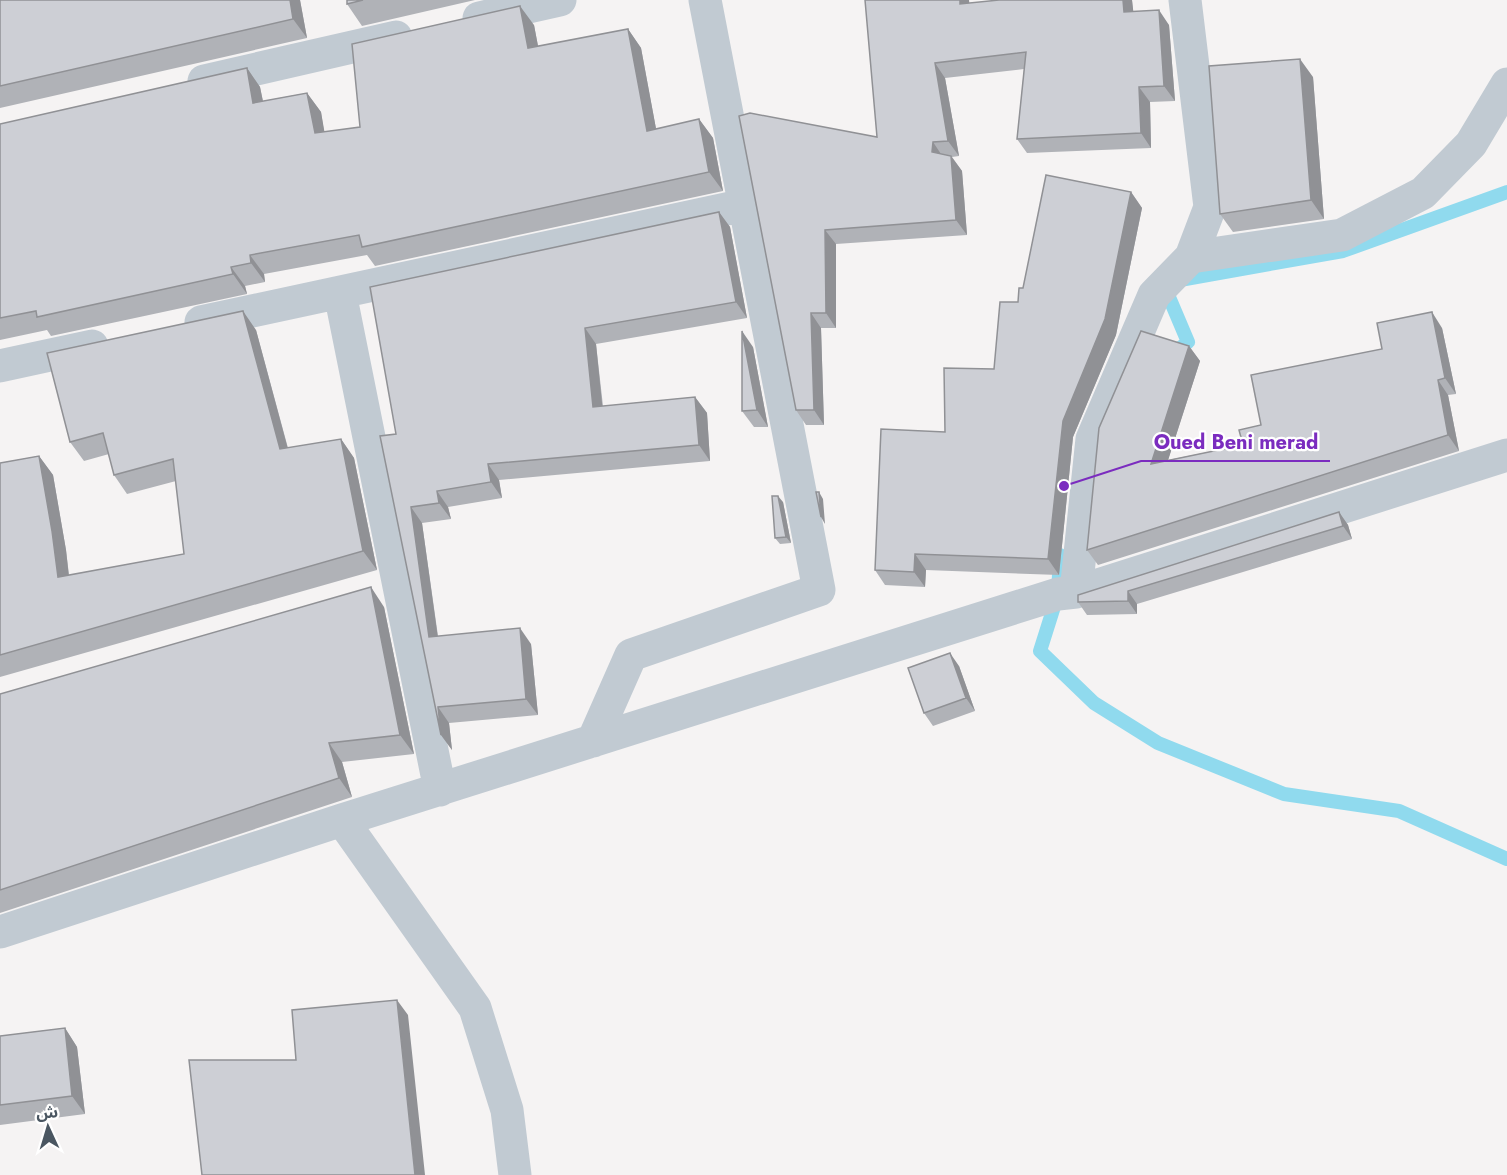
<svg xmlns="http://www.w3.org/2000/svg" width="1507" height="1175" font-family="Jost,'Noto Sans Arabic',sans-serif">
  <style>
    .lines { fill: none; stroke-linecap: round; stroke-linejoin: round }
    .stream { stroke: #90daee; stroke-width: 14 }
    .minor { stroke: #c1cad2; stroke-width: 33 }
    .wall { fill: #b0b2b7 }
    .shaded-wall { fill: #909195 }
    .building { fill: #cdcfd5; stroke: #909195; stroke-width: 1.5 }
    .leader { fill: none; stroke: #7b2cbf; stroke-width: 2 }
    .callout-dot { fill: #7b2cbf; stroke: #fff; stroke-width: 2 }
    .callout-label { font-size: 20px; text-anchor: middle; font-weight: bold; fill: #7b2cbf; stroke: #fff; stroke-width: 4.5; stroke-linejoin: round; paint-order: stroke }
  </style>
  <rect width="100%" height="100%" fill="#f5f3f3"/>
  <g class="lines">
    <path class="stream" d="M 1171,355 L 1188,342 L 1163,283 L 1343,251 L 1507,192
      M 1060,555 L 1058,594 L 1040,651 L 1094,703 L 1158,743 L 1284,794 L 1399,811 L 1507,859"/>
    <path class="minor" d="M 479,18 L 560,0
      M 204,81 L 396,37
      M 1191,257 L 1342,235 L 1423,193 L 1471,144 L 1507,84
      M 340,293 L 440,790
      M 201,322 L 745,205
      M 0,366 L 92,346
      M 1076,592 L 1092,439 L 1154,295 L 1191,257 L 1210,207 L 1185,0
      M 593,741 L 631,655 L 819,590 L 705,0
      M 342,820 L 475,1008 L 507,1110 L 515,1175
      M 0,932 L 342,820 L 1058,594 L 1076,592 L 1507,455"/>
  </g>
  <path class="wall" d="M 0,0 L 300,0 L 307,38 L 0,108 Z
    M 347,0 L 475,0 L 362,26 L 347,4 Z
    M 999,0 L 1132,0 L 1133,11 L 1169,25 L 1175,101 L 1150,102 L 1151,148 L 1027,153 L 1017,139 L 1024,69 L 945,78 L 959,156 L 952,157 L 962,171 L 967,235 L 836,244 L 836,328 L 821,328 L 824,425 L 806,425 L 796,410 L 739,116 L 877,137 L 969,3 Z
    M 534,25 L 538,46 L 628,29 L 641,48 L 656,129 L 699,119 L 713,138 L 723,191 L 375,266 L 367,255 L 264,274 L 265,282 L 245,286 L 247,294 L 51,336 L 47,330 L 0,340 L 0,124 L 247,68 L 260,87 L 263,101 L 307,93 L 321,112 L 324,132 L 360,127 Z
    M 1313,77 L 1324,219 L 1233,232 L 1220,214 Z
    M 1131,192 L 1142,208 L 1116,335 L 1073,437 L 1059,575 L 926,570 L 925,587 L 885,585 L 875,570 L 945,432 L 994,369 L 1018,302 L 1023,288 Z
    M 719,212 L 730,227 L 747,318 L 596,344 L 603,406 L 695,397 L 707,413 L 710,461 L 499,480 L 502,498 L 448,507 L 451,519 L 422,523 L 438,636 L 531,644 L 538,715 L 449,723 L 452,750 L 441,735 L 396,434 Z
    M 1442,328 L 1456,394 L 1448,395 L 1459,451 L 1098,565 L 1087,550 L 1189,346 L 1200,361 L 1168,460 L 1243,445 L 1261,425 L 1382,349 Z
    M 256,330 L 288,448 L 341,439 L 354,458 L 377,570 L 0,677 L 0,463 L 39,456 L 53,475 L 66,550 L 69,575 L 184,554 L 176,481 L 127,494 L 114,475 L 109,454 L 84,461 L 70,442 Z
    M 753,347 L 768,427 L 754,427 L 742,411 Z
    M 783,502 L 791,543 L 780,544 L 775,538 Z
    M 1339,512 L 1348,525 L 1352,539 L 1137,604 L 1137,614 L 1087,615 L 1078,602 L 1078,595 Z
    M 384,607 L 414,754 L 342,762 L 352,797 L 0,913 L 0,694 Z
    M 959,666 L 975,711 L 933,726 L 924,713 Z
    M 65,1028 L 77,1047 L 85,1114 L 0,1125 L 0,1036 Z"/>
  <path class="shaded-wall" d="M 290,0 L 300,0 L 307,38 L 293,19 Z
    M 960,0 L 969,0 L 971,19 L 960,4 Z
    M 1123,0 L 1132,0 L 1135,26 L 1124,12 Z
    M 520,6 L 534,25 L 542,67 L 528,48 Z
    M 1159,10 L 1169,25 L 1175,101 L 1164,86 Z
    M 628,29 L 641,48 L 660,150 L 647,131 Z
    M 1300,59 L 1313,77 L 1324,219 L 1311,200 Z
    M 935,63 L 945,78 L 959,156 L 948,141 Z
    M 247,68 L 260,87 L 267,122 L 253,103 Z
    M 1139,87 L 1150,102 L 1151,148 L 1141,133 Z
    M 307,93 L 321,112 L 328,152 L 315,133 Z
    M 699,119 L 713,138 L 723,191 L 709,172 Z
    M 933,142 L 943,157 L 932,152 Z
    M 951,156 L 962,171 L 967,235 L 956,220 Z
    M 1131,192 L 1142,208 L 1116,335 L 1073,437 L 1059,575 L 1048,559 L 1063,421 Z
    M 719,212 L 730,227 L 747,318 L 736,302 Z
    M 825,230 L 836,244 L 836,328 L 826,313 Z
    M 250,255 L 264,274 L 265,282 L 251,263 Z
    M 231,267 L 245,286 L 247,294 L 233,274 Z
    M 243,311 L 256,330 L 293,468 L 280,449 Z
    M 1432,312 L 1442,328 L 1456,394 L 1445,378 Z
    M 811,313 L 821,328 L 824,425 L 814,410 Z
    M 585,328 L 596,344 L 604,423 L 593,407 Z
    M 742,331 L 753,347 L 768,427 L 757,410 Z
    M 1189,346 L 1200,361 L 1162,479 L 1151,464 Z
    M 1438,380 L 1448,395 L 1459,451 L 1448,435 Z
    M 695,397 L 707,413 L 710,461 L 699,445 Z
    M 341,439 L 354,458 L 377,570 L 363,551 Z
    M 39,456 L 53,475 L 66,550 L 71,596 L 58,577 Z
    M 488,464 L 499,480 L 502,498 L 491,482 Z
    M 437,491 L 448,507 L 451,519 L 439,503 Z
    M 819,492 L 823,499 L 825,524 L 821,517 Z
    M 778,496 L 783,502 L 791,543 L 786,537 Z
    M 411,507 L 422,523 L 440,653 L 429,637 Z
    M 1339,512 L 1348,525 L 1352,539 L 1343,526 Z
    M 915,554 L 926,570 L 925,587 L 914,572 Z
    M 371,587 L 384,607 L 414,754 L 400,735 Z
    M 1128,591 L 1137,604 L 1137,614 L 1128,601 Z
    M 520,628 L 531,644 L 538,715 L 526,699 Z
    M 950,653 L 959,666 L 975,711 L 966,698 Z
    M 438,707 L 449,723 L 452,750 L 441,735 Z
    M 329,743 L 342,762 L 352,797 L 339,778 Z
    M 397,1000 L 408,1015 L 425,1175 L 415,1175 Z
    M 65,1028 L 77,1047 L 85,1114 L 72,1096 Z"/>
  <path class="building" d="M 0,0 L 290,0 L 293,19 L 0,86 Z
    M 347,0 L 363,0 L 347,4 Z
    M 865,0 L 960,0 L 960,4 L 999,0 L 1123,0 L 1124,12 L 1159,10 L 1164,86 L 1139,87 L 1141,133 L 1017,139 L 1026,52 L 935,63 L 948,141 L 933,142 L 932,152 L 951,156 L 956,220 L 825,230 L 826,313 L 811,313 L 814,410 L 796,410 L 739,116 L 750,113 L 877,137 Z
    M 520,6 L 528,48 L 628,29 L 647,131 L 699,119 L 709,172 L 362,247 L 359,235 L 250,255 L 251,263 L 231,267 L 233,274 L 37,317 L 36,311 L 0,318 L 0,124 L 247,68 L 253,103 L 307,93 L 315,133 L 360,127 L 352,44 Z
    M 1300,59 L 1311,200 L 1220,214 L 1209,66 Z
    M 1046,175 L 1131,192 L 1105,319 L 1063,421 L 1048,559 L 915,554 L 914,572 L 875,570 L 881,429 L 945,432 L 944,368 L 994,369 L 1000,302 L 1018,302 L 1019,288 L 1023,288 Z
    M 719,212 L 736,302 L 585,328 L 593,407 L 695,397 L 699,445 L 488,464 L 491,482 L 437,491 L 439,503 L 411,507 L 429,637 L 520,628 L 526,699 L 438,707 L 441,735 L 380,436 L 396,434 L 370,287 Z
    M 243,311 L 280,449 L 341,439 L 363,551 L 0,655 L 0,463 L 39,456 L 52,531 L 58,577 L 184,554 L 173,459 L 114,475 L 103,433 L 70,442 L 47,353 Z
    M 1432,312 L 1445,378 L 1438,380 L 1448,435 L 1087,550 L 1099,428 L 1141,331 L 1189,346 L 1151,464 L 1243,445 L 1239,430 L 1261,425 L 1251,375 L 1382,349 L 1377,323 Z
    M 742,331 L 757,410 L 742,411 Z
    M 816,492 L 819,492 L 821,517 Z
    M 772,496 L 778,496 L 786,537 L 775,538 Z
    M 1339,512 L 1343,526 L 1128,591 L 1128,601 L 1078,602 L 1078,595 Z
    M 371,587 L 400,735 L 329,743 L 339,778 L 0,890 L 0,694 Z
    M 950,653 L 966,698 L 924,713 L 908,668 Z
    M 397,1000 L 415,1175 L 202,1175 L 189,1060 L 296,1060 L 292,1010 Z
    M 65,1028 L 72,1096 L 0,1105 L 0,1036 Z"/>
  <path class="leader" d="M1064 486L1141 461H1330"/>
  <circle class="callout-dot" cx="1064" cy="486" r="6"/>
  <g class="callout-label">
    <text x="1236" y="449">Oued Beni merad</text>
  </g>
  <g transform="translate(48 1127) rotate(356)" stroke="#ffffff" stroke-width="4.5" paint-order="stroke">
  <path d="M0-4.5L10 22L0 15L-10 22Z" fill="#4a5661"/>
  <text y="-9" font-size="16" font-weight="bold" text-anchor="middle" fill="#4a5661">ش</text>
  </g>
</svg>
